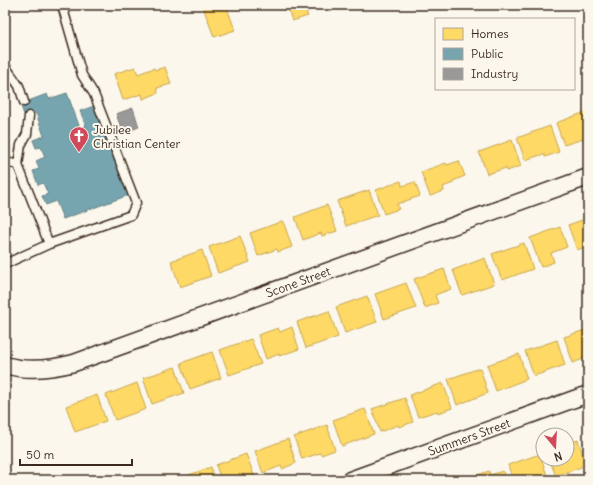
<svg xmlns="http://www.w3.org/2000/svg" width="593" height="485" font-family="Delius,sans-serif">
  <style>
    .homes { fill: #ffd966; stroke: #c4a450 }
    .public { fill: #76a5af; stroke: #648084 }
    .industry { fill: #999; stroke: #7d7874 }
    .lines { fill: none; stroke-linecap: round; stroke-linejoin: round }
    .service-casing { stroke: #3b2a1e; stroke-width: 11 }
    .minor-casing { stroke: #3b2a1e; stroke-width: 19 }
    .service { stroke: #fbf7ec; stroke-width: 8 }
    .minor { stroke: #fbf7ec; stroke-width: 16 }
    .labels { text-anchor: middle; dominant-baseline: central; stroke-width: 4; stroke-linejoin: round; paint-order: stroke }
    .poi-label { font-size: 12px; fill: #3b2a1e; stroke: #fbf7ec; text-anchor: start }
    .street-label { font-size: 12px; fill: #3b2a1e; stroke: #fbf7ec }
  </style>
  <rect width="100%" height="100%" fill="#fbf7ec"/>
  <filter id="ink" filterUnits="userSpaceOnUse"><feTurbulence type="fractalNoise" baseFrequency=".025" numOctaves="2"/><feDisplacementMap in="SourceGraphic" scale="8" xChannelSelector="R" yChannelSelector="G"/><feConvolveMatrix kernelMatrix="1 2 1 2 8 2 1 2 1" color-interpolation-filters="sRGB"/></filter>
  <g filter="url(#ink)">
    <path class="homes" d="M 209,5 L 226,5 L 235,30 L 214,37 L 203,7 Z
      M 287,5 L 330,5 L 306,12 L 308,16 L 292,21 Z
      M 135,67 L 138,74 L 154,68 L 155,70 L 165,67 L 171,84 L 157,88 L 158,93 L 143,99 L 142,94 L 123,100 L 114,74 Z
      M 588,111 L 588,140 L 584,142 L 583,139 L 564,145 L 556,123 Z
      M 550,126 L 559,152 L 545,157 L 544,154 L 525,160 L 517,138 Z
      M 512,140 L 521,166 L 507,171 L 506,168 L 487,174 L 479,152 Z
      M 459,161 L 465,176 L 453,181 L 453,183 L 443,187 L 444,191 L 430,196 L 421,172 L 446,163 L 447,165 Z
      M 401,181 L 402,186 L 415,182 L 420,196 L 397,204 L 399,209 L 384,214 L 376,190 Z
      M 369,190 L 378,215 L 346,226 L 337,201 Z
      M 327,205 L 337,231 L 322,236 L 321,233 L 303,240 L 295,217 Z
      M 588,218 L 588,246 L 577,250 L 568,225 Z
      M 283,221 L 292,247 L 278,252 L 277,249 L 258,256 L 250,233 Z
      M 560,227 L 567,247 L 551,253 L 554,262 L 541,267 L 530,238 Z
      M 240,236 L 250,262 L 218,273 L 209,247 Z
      M 524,243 L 533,269 L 502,280 L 492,254 Z
      M 202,250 L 211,276 L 180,287 L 171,261 Z
      M 485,258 L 494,284 L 462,295 L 453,270 Z
      M 444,269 L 451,289 L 435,295 L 438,303 L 425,308 L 414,279 Z
      M 406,283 L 416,308 L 384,319 L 375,294 Z
      M 367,296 L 377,322 L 345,333 L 336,307 Z
      M 329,311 L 338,337 L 306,348 L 297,322 Z
      M 292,327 L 299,349 L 279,356 L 279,354 L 266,359 L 258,335 L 278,328 L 280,332 Z
      M 588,329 L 588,357 L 573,363 L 564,337 Z
      M 251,339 L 261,364 L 229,375 L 220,350 Z
      M 557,340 L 565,365 L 534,376 L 525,351 Z
      M 212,352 L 221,378 L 190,389 L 181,363 Z
      M 519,354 L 527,379 L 496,391 L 487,365 Z
      M 175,367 L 184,393 L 152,404 L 143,378 Z
      M 480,368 L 488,393 L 457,405 L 448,379 Z
      M 137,383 L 146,409 L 115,420 L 106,395 Z
      M 443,383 L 452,408 L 438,413 L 437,411 L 418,417 L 410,395 Z
      M 97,395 L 106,421 L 75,432 L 66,406 Z
      M 405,398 L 413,422 L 399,427 L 398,425 L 380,432 L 372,409 Z
      M 365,409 L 374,434 L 342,446 L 333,420 Z
      M 327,425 L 335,450 L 321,455 L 320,453 L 302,459 L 294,437 Z
      M 288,439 L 296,463 L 282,469 L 281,466 L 263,473 L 255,451 Z
      M 578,440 L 587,465 L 556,476 L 549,459 L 567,459 L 567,444 Z
      M 246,454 L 255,478 L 248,480 L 221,480 L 216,465 Z
      M 540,454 L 548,479 L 545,480 L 513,480 L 508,465 Z
      M 211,467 L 215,480 L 179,480 L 178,479 Z
      M 489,471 L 490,475 L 503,471 L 506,480 L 469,480 L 469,478 Z"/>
    <path class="public" d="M 67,93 L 80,128 L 86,126 L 80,111 L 97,105 L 129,195 L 63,219 L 56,201 L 46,205 L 42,196 L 48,194 L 43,183 L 38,185 L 33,171 L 39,169 L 36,161 L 45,157 L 41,147 L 36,148 L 33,140 L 44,136 L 36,113 L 25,117 L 20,104 L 47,94 L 49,99 Z"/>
    <path class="industry" d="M 133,108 L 139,127 L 123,133 L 116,114 Z"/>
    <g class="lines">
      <g class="service-casing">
        <path id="service" d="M 5,66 L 19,86 L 24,102
          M 5,165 L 10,163 L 18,165 L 49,244 L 5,264
          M 18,165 L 21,145 L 27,134 L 29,116
          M 49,244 L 131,215 L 136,203 L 94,94 L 82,75 L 62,5"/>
      </g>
      <g class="minor-casing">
        <path id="minor" d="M 5,365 C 28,372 51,369 74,363 L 588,177
          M 350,480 L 588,394"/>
      </g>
      <use href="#service" class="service"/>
      <use href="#minor" class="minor"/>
    </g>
  </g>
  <defs>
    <g id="church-pin" transform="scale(1)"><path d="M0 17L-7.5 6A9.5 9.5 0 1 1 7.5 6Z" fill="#d1495b" stroke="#fbf7ec"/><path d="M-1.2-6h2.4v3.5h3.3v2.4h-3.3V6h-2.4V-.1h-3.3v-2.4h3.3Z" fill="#fff"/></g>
  </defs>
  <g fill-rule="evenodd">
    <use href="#church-pin" x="79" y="136"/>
  </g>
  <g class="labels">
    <g class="poi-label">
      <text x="93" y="129">Jubilee<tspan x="93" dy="14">Christian Center</tspan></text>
    </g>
    <g class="street-label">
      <text transform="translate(298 282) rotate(-20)">Scone Street</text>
      <text transform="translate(469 437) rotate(-20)">Summers Street</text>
    </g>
  </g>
  <rect width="593" height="485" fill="none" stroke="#fbf7ec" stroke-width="20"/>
  <rect x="10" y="10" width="573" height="465" fill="none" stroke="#3b2a1e" stroke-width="1.5" filter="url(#ink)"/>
  <rect x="435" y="18" width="140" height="72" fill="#fbf7ec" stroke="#aea59a"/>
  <rect x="443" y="28" width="20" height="12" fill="#ffd966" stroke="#aea59a"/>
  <text x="471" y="38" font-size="12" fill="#3b2a1e">Homes</text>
  <rect x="443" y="48" width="20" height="12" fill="#76a5af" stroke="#aea59a"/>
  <text x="471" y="58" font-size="12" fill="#3b2a1e">Public</text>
  <rect x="443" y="68" width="20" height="12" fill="#999999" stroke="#aea59a"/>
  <text x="471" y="78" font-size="12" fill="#3b2a1e">Industry</text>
  <g transform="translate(555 447) rotate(162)"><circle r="19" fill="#fbf7ec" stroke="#aea59a"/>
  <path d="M0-3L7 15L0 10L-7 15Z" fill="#d1495b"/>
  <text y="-6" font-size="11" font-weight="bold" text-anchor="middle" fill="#3b2a1e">N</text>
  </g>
  <path d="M20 459v6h112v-6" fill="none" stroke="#3b2a1e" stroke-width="2"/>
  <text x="26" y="459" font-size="12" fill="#3b2a1e" stroke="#fbf7ec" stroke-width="3" paint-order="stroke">50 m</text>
</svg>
